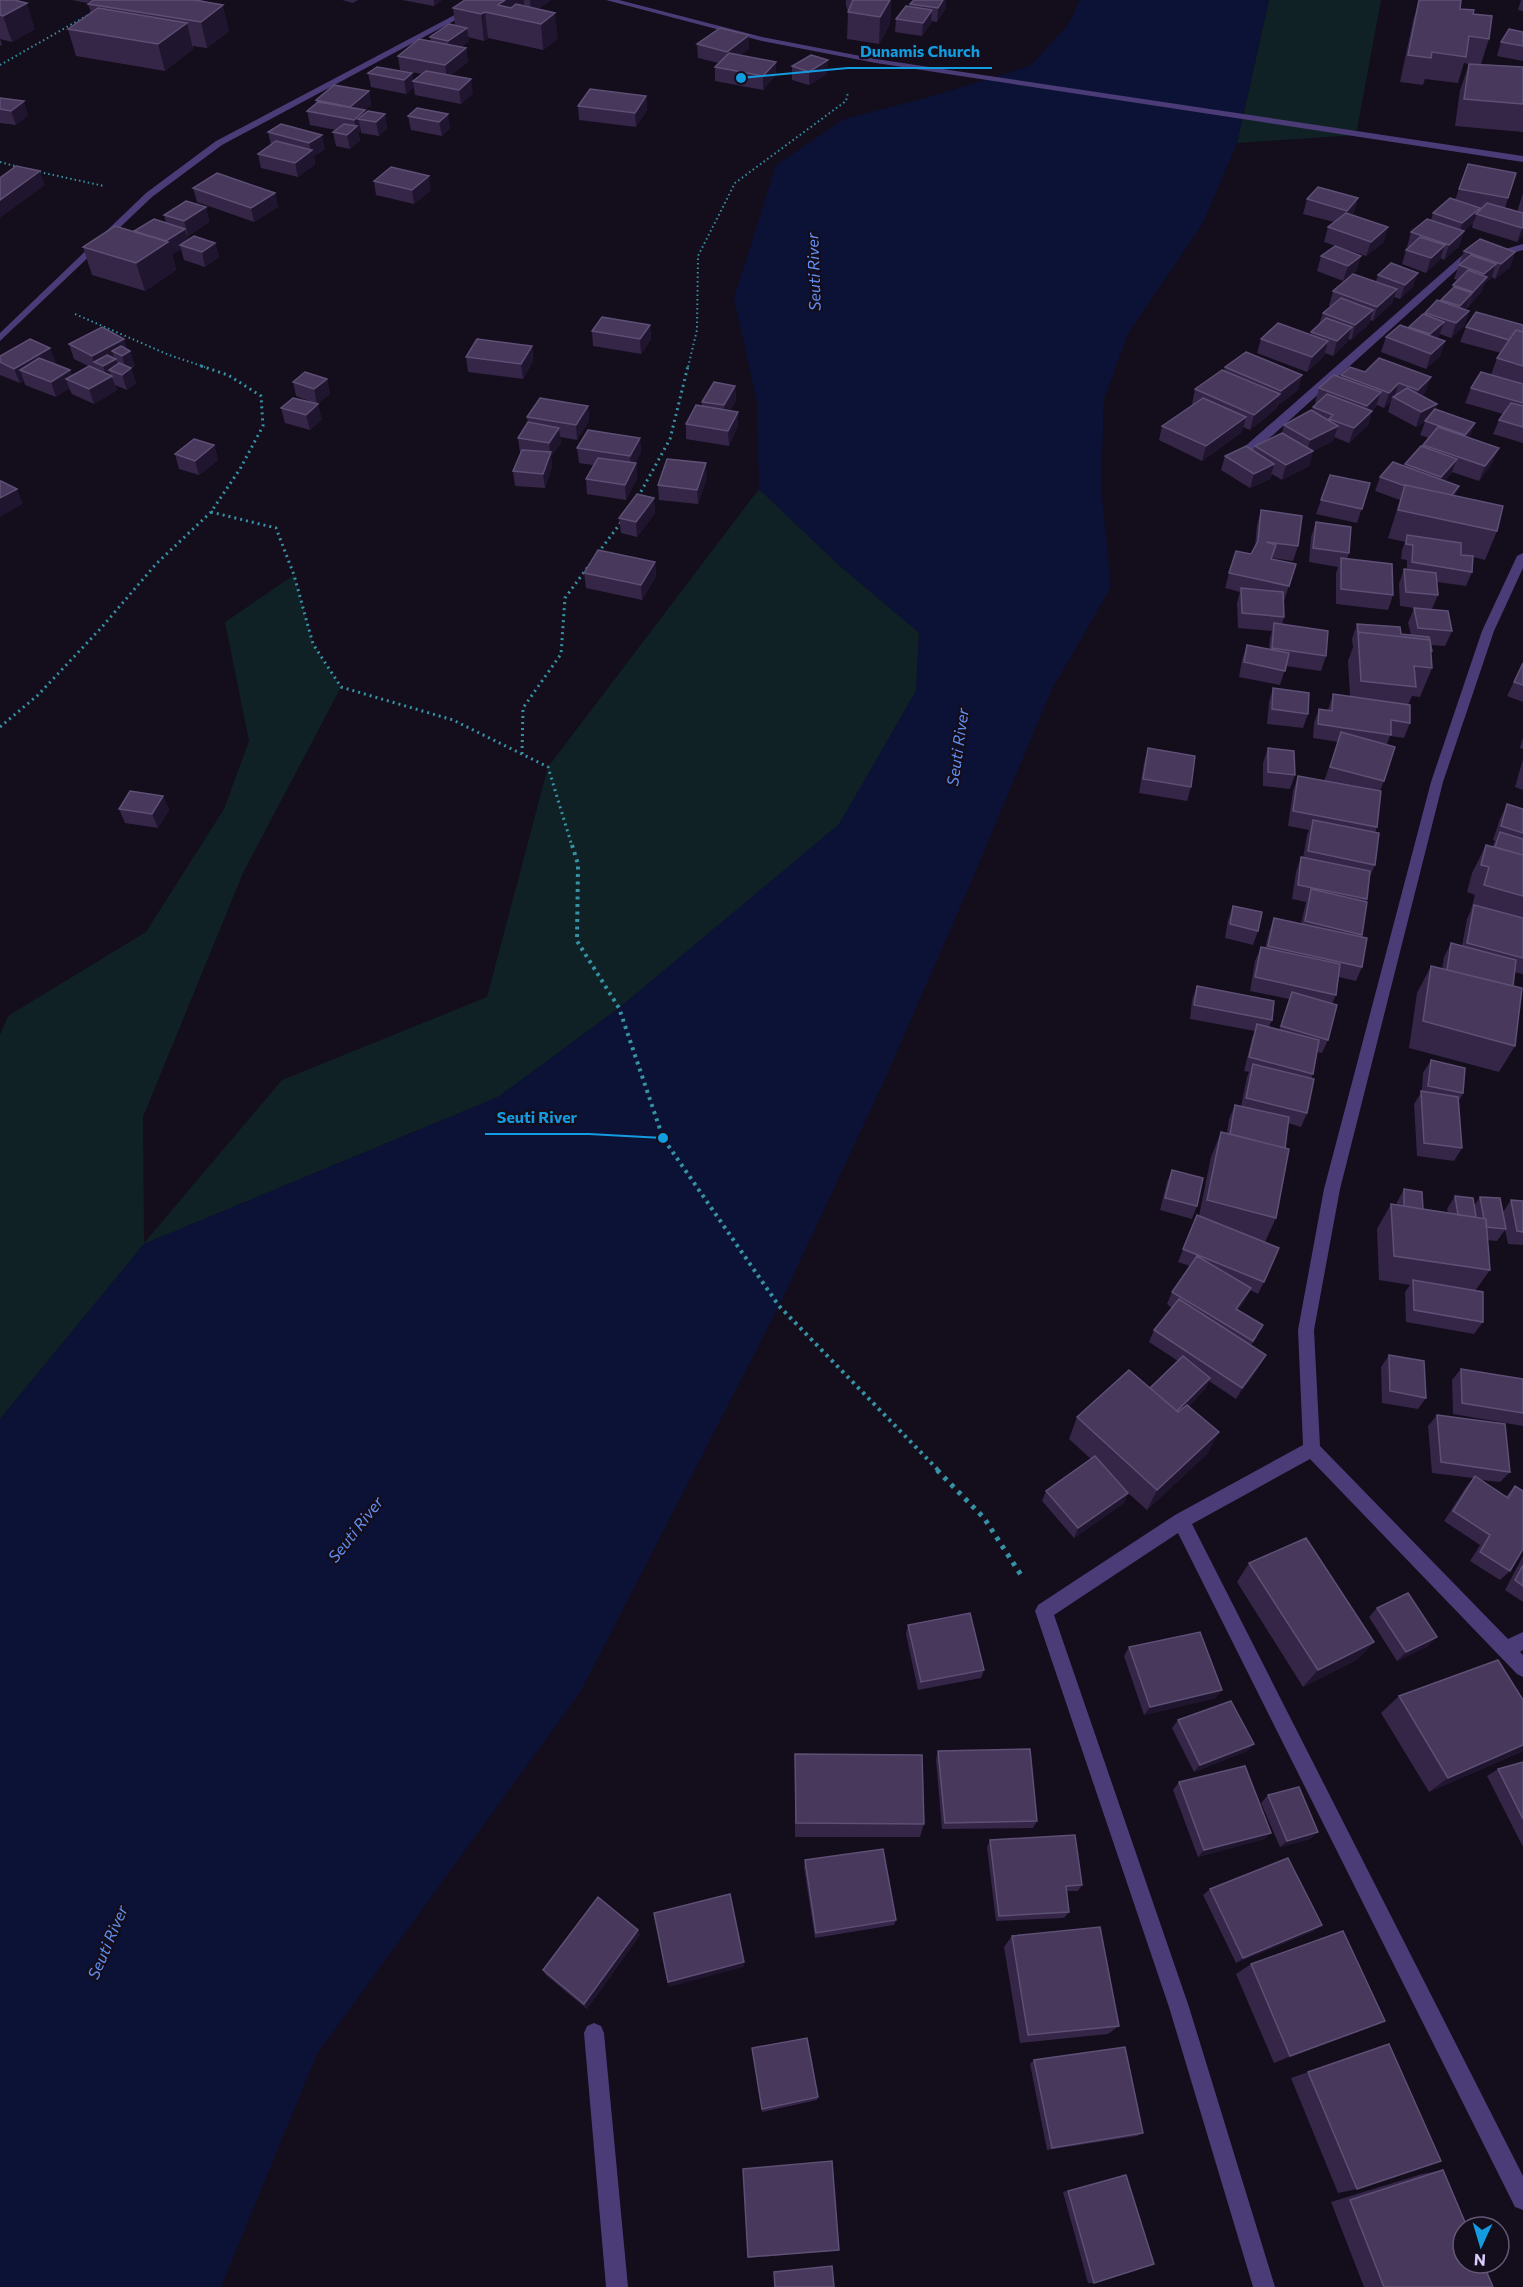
<svg xmlns="http://www.w3.org/2000/svg" width="1523" height="2287" font-family="Commissioner,sans-serif">
  <style>
    .green { fill: #102125 }
    .water { fill: #0c1235 }
    .lines { fill: none; stroke-linecap: round; stroke-linejoin: round }
    .path-far3 { stroke: #3692a4; stroke-width: 2; stroke-dasharray: 1.5 3; stroke-linecap: butt }
    .path-far2 { stroke: #3692a4; stroke-width: 3; stroke-dasharray: 2 4; stroke-linecap: butt }
    .path-far1 { stroke: #3692a4; stroke-width: 4; stroke-dasharray: 3 4.5; stroke-linecap: butt }
    .path { stroke: #3692a4; stroke-width: 5; stroke-dasharray: 4 6; stroke-linecap: butt }
    .street { fill: #4b3c77; fill-rule: evenodd }
    .wall { fill: #352648 }
    .shaded-wall { fill: #20152f }
    .building { fill: #47385c; stroke: #5e4f75; stroke-width: 1.5 }
    .labels { text-anchor: middle; dominant-baseline: central; stroke-width: 4.5; stroke-linejoin: round; paint-order: stroke }
    .water-label { font-size: 16px; font-style: italic; fill: #628ff2; stroke: #130d1c }
    .leader { fill: none; stroke: #139ce0; stroke-width: 2 }
    .callout-dot { fill: #139ce0; stroke: #130d1c; stroke-width: 2 }
    .callout-label { font-size: 16px; text-anchor: middle; font-weight: bold; fill: #139ce0; stroke: #130d1c; stroke-width: 4.5; stroke-linejoin: round; paint-order: stroke }
  </style>
  <rect width="100%" height="100%" fill="#130d1c"/>
  <path class="green" d="M 1269,0 L 1381,0 L 1356,135 L 1237,143 Z
    M 759,489 L 840,566 L 919,632 L 916,691 L 839,825 L 619,1008 L 498,1097 L 144,1244 L 0,1419 L 0,1035 L 8,1016 L 146,932 L 224,809 L 249,741 L 225,622 L 294,575 L 313,644 L 341,687 L 243,873 L 143,1117 L 144,1243 L 282,1080 L 487,997 L 548,767 Z"/>
  <path class="water" d="M 1080,0 L 1269,0 L 1237,143 L 1203,223 L 1128,334 L 1104,399 L 1101,487 L 1111,587 L 1051,691 L 972,880 L 886,1077 L 779,1306 L 581,1691 L 317,2054 L 221,2287 L 0,2287 L 0,1419 L 144,1244 L 498,1097 L 619,1008 L 839,824 L 916,691 L 919,633 L 840,566 L 759,489 L 757,402 L 734,298 L 776,165 L 844,119 L 933,96 L 1030,66 L 1068,25 Z"/>
  <g class="lines">
    <path class="path-far3" d="M 0,65 L 95,11
      M 0,162 L 22,168
      M 35,171 L 104,186
      M 75,314 L 169,355 L 205,367
      M 688,367 L 697,330 L 698,256 L 735,183 L 846,101 L 848,92"/>
    <path class="path-far2" d="M 638,497 L 670,439 L 688,366
      M 211,512 L 276,528 L 294,575 L 313,644 L 341,687 L 453,720 L 548,767 L 572,846
      M 598,553 L 622,521
      M 0,727 L 38,695 L 102,627 L 156,564 L 211,512 L 240,469 L 263,426 L 261,396 L 228,375 L 201,366
      M 522,754 L 523,708 L 561,654 L 565,598 L 590,564"/>
    <path class="path-far1" d="M 572,845 L 578,864 L 577,941 L 619,1008 L 663,1138 L 779,1306 L 939,1471"/>
    <path class="path" d="M 937,1470 L 984,1518 L 1021,1575"/>
    <path class="street" d="M 483,0 L 493,0 L 222,145 L 152,197 L 0,341 L 0,333 L 146,193 L 216,141 Z
      M 606,0 L 619,0 L 762,37 L 876,59 L 1523,156 L 1523,162 L 876,63 L 762,41 Z
      M 1523,244 L 1523,250 L 1502,256 L 1471,257 L 1273,435 L 1250,453 L 1242,453 L 1242,449 L 1466,252 L 1502,250 Z
      M 1523,553 L 1523,568 L 1494,631 L 1443,782 L 1340,1189 L 1314,1330 L 1320,1446 L 1508,1639 L 1523,1632 L 1523,1650 L 1520,1652 L 1523,1655 L 1523,1677 L 1517,1674 L 1310,1459 L 1192,1524 L 1523,2176 L 1523,2210 L 1515,2207 L 1178,1533 L 1054,1615 L 1189,2007 L 1275,2287 L 1253,2287 L 1169,2007 L 1035,1611 L 1038,1605 L 1175,1515 L 1303,1445 L 1298,1330 L 1324,1189 L 1431,782 L 1482,631 L 1517,556 Z
      M 594,2023 L 601,2026 L 604,2033 L 628,2287 L 606,2287 L 584,2033 L 587,2026 Z"/>
  </g>
  <path class="wall" d="M 0,0 L 35,29 L 12,42 L 0,39 L 2,45 L 0,46 Z
    M 72,0 L 91,0 L 87,3 Z
    M 93,0 L 204,0 L 202,1 L 229,31 L 207,48 L 193,46 L 193,49 L 165,71 L 76,56 L 68,29 L 91,13 L 88,4 Z
    M 342,0 L 358,0 L 353,3 Z
    M 402,0 L 442,0 L 434,6 Z
    M 465,0 L 550,0 L 550,1 L 538,9 L 558,39 L 543,50 L 488,38 L 484,41 L 468,37 L 469,41 L 461,47 L 466,48 L 468,62 L 451,75 L 473,93 L 461,104 L 415,95 L 413,81 L 422,74 L 400,70 L 398,56 L 431,41 L 430,37 L 455,25 L 453,8 Z
    M 846,0 L 891,0 L 890,24 L 879,44 L 847,39 L 848,12 L 846,5 Z
    M 914,0 L 946,0 L 946,8 L 937,22 L 932,21 L 931,23 L 922,36 L 895,32 L 896,19 L 910,6 L 910,4 Z
    M 1419,0 L 1460,9 L 1473,14 L 1489,39 L 1481,64 L 1523,67 L 1523,132 L 1455,126 L 1460,90 L 1469,64 L 1464,63 L 1458,83 L 1425,79 L 1423,85 L 1400,82 L 1413,21 Z
    M 1521,0 L 1523,0 L 1523,11 L 1518,10 Z
    M 1523,32 L 1523,61 L 1497,56 L 1501,42 Z
    M 749,35 L 749,49 L 740,55 L 776,75 L 763,90 L 715,81 L 715,67 L 719,63 L 698,58 L 697,44 Z
    M 792,66 L 827,74 L 809,85 L 792,80 Z
    M 368,73 L 412,73 L 414,87 L 406,94 L 371,87 Z
    M 369,91 L 371,105 L 364,110 L 365,113 L 385,114 L 387,128 L 379,136 L 361,133 L 361,130 L 358,133 L 360,140 L 350,149 L 336,146 L 333,132 L 336,130 L 310,125 L 307,111 L 316,104 L 316,100 Z
    M 646,96 L 647,110 L 636,127 L 579,120 L 578,106 Z
    M 0,98 L 28,115 L 16,125 L 0,123 Z
    M 417,108 L 450,128 L 442,136 L 411,130 L 408,116 Z
    M 281,124 L 325,149 L 314,156 L 315,164 L 298,177 L 261,168 L 258,154 L 271,145 L 268,132 Z
    M 1468,164 L 1508,198 L 1505,208 L 1517,212 L 1523,193 L 1523,235 L 1517,242 L 1472,228 L 1473,223 L 1464,231 L 1459,246 L 1444,260 L 1441,258 L 1426,273 L 1402,264 L 1406,250 L 1409,247 L 1407,247 L 1411,232 L 1431,220 L 1433,213 L 1455,200 Z
    M 374,181 L 431,190 L 414,204 L 376,195 Z
    M 193,188 L 275,193 L 278,207 L 254,222 L 197,202 Z
    M 1358,198 L 1354,212 L 1352,215 L 1384,242 L 1366,256 L 1324,242 L 1328,227 L 1334,222 L 1303,214 L 1307,199 Z
    M 206,207 L 209,222 L 188,236 L 187,235 L 188,240 L 215,243 L 219,257 L 205,267 L 184,260 L 181,249 L 172,254 L 176,270 L 145,291 L 92,275 L 83,247 L 166,223 L 164,215 Z
    M 1464,251 L 1515,252 L 1510,267 L 1495,279 L 1492,277 L 1484,284 L 1482,291 L 1465,310 L 1469,311 L 1464,326 L 1451,338 L 1440,334 L 1437,338 L 1445,341 L 1440,356 L 1426,369 L 1381,352 L 1386,337 L 1408,328 L 1409,327 L 1425,315 L 1425,313 L 1440,301 L 1452,289 L 1453,285 L 1458,280 L 1454,279 Z
    M 1321,256 L 1357,270 L 1343,281 L 1317,271 Z
    M 1378,275 L 1413,287 L 1400,299 L 1394,297 L 1392,303 L 1373,321 L 1370,320 L 1369,324 L 1351,340 L 1348,339 L 1347,342 L 1333,356 L 1325,353 L 1324,356 L 1307,372 L 1257,353 L 1261,339 L 1311,335 L 1311,332 L 1319,324 L 1323,313 L 1331,306 L 1329,306 L 1333,291 L 1376,281 Z
    M 650,325 L 651,339 L 641,354 L 593,346 L 592,331 Z
    M 1523,325 L 1523,443 L 1493,434 L 1499,420 L 1503,414 L 1465,403 L 1471,388 L 1491,375 L 1497,358 L 1501,353 L 1460,342 L 1466,327 Z
    M 69,344 L 127,349 L 130,351 L 135,366 L 131,368 L 136,383 L 127,390 L 115,385 L 117,390 L 94,404 L 72,394 L 69,388 L 56,397 L 25,385 L 24,381 L 20,383 L 0,375 L 0,356 L 56,362 L 53,364 L 70,370 L 72,376 L 88,366 L 74,359 Z
    M 532,346 L 533,361 L 523,379 L 468,372 L 466,357 Z
    M 1225,367 L 1302,375 L 1298,390 L 1277,406 L 1276,409 L 1250,430 L 1243,427 L 1242,432 L 1202,461 L 1159,440 L 1162,426 L 1193,405 L 1192,404 L 1195,389 L 1224,371 Z
    M 1365,372 L 1426,391 L 1422,396 L 1437,404 L 1435,410 L 1475,423 L 1469,438 L 1493,462 L 1479,481 L 1452,472 L 1445,481 L 1459,486 L 1455,495 L 1497,531 L 1485,560 L 1473,557 L 1472,572 L 1466,586 L 1437,582 L 1438,595 L 1432,609 L 1452,631 L 1445,646 L 1431,645 L 1432,651 L 1431,654 L 1432,668 L 1420,697 L 1412,696 L 1408,705 L 1410,723 L 1404,738 L 1390,736 L 1387,744 L 1384,781 L 1380,791 L 1377,827 L 1375,833 L 1375,865 L 1369,879 L 1367,899 L 1361,937 L 1362,967 L 1356,981 L 1339,977 L 1336,995 L 1332,1004 L 1328,1040 L 1322,1053 L 1317,1052 L 1313,1074 L 1311,1078 L 1307,1113 L 1301,1127 L 1288,1123 L 1276,1218 L 1265,1242 L 1264,1282 L 1258,1294 L 1250,1290 L 1245,1300 L 1238,1310 L 1257,1337 L 1251,1345 L 1260,1366 L 1236,1399 L 1209,1381 L 1205,1389 L 1189,1406 L 1208,1453 L 1147,1510 L 1128,1493 L 1124,1503 L 1074,1538 L 1042,1501 L 1046,1491 L 1091,1459 L 1069,1439 L 1077,1417 L 1150,1388 L 1178,1361 L 1149,1342 L 1154,1330 L 1172,1308 L 1167,1304 L 1172,1292 L 1190,1266 L 1178,1262 L 1197,1215 L 1199,1216 L 1211,1157 L 1221,1132 L 1227,1133 L 1229,1119 L 1235,1105 L 1241,1107 L 1247,1077 L 1249,1072 L 1244,1071 L 1252,1038 L 1255,1031 L 1190,1019 L 1192,1000 L 1197,986 L 1272,1020 L 1269,1027 L 1279,1030 L 1289,999 L 1250,991 L 1255,961 L 1261,947 L 1265,948 L 1269,932 L 1274,918 L 1301,924 L 1306,902 L 1292,899 L 1296,872 L 1301,857 L 1303,858 L 1307,835 L 1309,830 L 1288,826 L 1293,791 L 1298,776 L 1324,781 L 1338,742 L 1313,738 L 1314,723 L 1319,709 L 1328,710 L 1333,694 L 1350,696 L 1348,661 L 1353,647 L 1352,639 L 1357,624 L 1401,634 L 1411,635 L 1408,623 L 1414,608 L 1415,608 L 1400,606 L 1399,584 L 1404,569 L 1407,569 L 1407,560 L 1401,559 L 1402,550 L 1405,542 L 1388,538 L 1400,500 L 1375,491 L 1380,477 L 1404,466 L 1405,464 L 1422,447 L 1429,438 L 1420,435 L 1425,422 L 1416,427 L 1388,412 L 1391,401 L 1384,408 L 1377,405 L 1372,411 L 1368,425 L 1349,443 L 1334,437 L 1333,441 L 1313,451 L 1309,466 L 1282,480 L 1272,474 L 1270,479 L 1250,488 L 1221,470 L 1225,456 L 1253,451 L 1255,446 L 1282,433 L 1284,425 L 1312,411 L 1313,407 L 1317,403 L 1315,403 L 1319,388 L 1340,377 L 1341,375 Z
    M 327,379 L 330,394 L 317,404 L 296,396 L 293,382 Z
    M 735,386 L 736,401 L 730,410 L 738,426 L 729,446 L 686,439 L 686,424 L 702,406 L 702,402 Z
    M 588,406 L 589,421 L 577,440 L 560,437 L 561,443 L 551,456 L 552,467 L 545,488 L 515,486 L 513,471 L 521,453 L 520,452 L 518,438 L 528,423 L 527,417 Z
    M 281,408 L 322,419 L 310,430 L 285,423 Z
    M 640,438 L 641,453 L 635,463 L 636,463 L 637,478 L 626,500 L 587,494 L 586,479 L 593,465 L 579,463 L 577,448 Z
    M 214,445 L 218,460 L 199,475 L 179,469 L 175,454 Z
    M 707,478 L 698,504 L 659,500 L 658,485 Z
    M 1370,483 L 1357,523 L 1316,514 L 1321,500 Z
    M 654,498 L 655,513 L 637,537 L 621,533 L 619,518 Z
    M 1261,510 L 1298,546 L 1293,561 L 1272,558 L 1272,559 L 1296,564 L 1284,601 L 1283,601 L 1284,617 L 1282,624 L 1326,656 L 1321,671 L 1286,666 L 1280,685 L 1239,677 L 1242,660 L 1247,645 L 1269,649 L 1270,638 L 1272,631 L 1238,628 L 1237,603 L 1240,592 L 1225,588 L 1229,573 L 1251,554 L 1255,547 L 1257,525 Z
    M 1316,522 L 1349,553 L 1347,559 L 1393,595 L 1388,610 L 1336,604 L 1336,573 L 1338,567 L 1309,562 L 1311,537 Z
    M 655,562 L 656,576 L 642,600 L 586,588 L 584,573 Z
    M 1523,663 L 1523,702 L 1507,696 Z
    M 1273,688 L 1308,714 L 1303,728 L 1267,724 L 1269,702 Z
    M 1523,737 L 1523,749 L 1520,748 Z
    M 1148,748 L 1191,787 L 1187,801 L 1139,793 L 1144,763 Z
    M 1268,748 L 1295,775 L 1290,789 L 1263,786 L 1263,763 Z
    M 1523,759 L 1523,790 L 1515,787 Z
    M 163,796 L 169,810 L 158,828 L 125,823 L 119,809 Z
    M 1507,804 L 1523,809 L 1523,974 L 1514,972 L 1513,986 L 1515,1046 L 1499,1072 L 1409,1048 L 1417,993 L 1431,966 L 1442,969 L 1444,957 L 1451,943 L 1462,946 L 1467,919 L 1470,913 L 1475,895 L 1467,892 L 1472,873 L 1486,845 L 1492,847 L 1495,841 L 1493,840 L 1500,819 Z
    M 1233,906 L 1258,931 L 1253,945 L 1225,938 L 1228,920 Z
    M 1431,1060 L 1463,1093 L 1459,1101 L 1462,1148 L 1454,1161 L 1417,1156 L 1414,1104 L 1422,1091 L 1423,1073 Z
    M 1172,1170 L 1197,1206 L 1192,1219 L 1160,1210 L 1167,1182 Z
    M 1404,1189 L 1423,1209 L 1448,1213 L 1447,1209 L 1455,1196 L 1474,1206 L 1480,1197 L 1503,1212 L 1511,1200 L 1523,1201 L 1523,1245 L 1508,1244 L 1505,1230 L 1497,1241 L 1487,1240 L 1490,1270 L 1475,1291 L 1483,1322 L 1474,1334 L 1406,1322 L 1405,1292 L 1410,1285 L 1379,1280 L 1377,1229 L 1391,1204 L 1397,1205 L 1397,1202 Z
    M 1389,1355 L 1426,1398 L 1418,1409 L 1382,1403 L 1381,1367 Z
    M 1461,1369 L 1523,1379 L 1523,1426 L 1453,1414 L 1452,1380 Z
    M 1437,1415 L 1510,1472 L 1500,1482 L 1481,1480 L 1506,1496 L 1515,1486 L 1510,1571 L 1500,1580 L 1470,1561 L 1480,1545 L 1444,1521 L 1466,1487 L 1473,1478 L 1432,1473 L 1428,1426 Z
    M 1523,1556 L 1523,1602 L 1505,1590 Z
    M 1249,1563 L 1374,1642 L 1358,1659 L 1303,1687 L 1237,1582 Z
    M 1377,1608 L 1428,1646 L 1397,1661 L 1369,1617 Z
    M 908,1625 L 984,1670 L 981,1678 L 918,1690 L 906,1634 Z
    M 1129,1647 L 1216,1698 L 1144,1715 L 1124,1656 Z
    M 1399,1696 L 1523,1751 L 1429,1792 L 1381,1713 Z
    M 1178,1720 L 1254,1744 L 1247,1751 L 1194,1772 L 1172,1728 Z
    M 938,1751 L 1037,1821 L 1033,1828 L 942,1829 L 936,1759 Z
    M 795,1754 L 924,1824 L 920,1837 L 795,1837 Z
    M 1523,1762 L 1523,1847 L 1487,1776 L 1498,1769 Z
    M 1179,1782 L 1271,1833 L 1264,1839 L 1198,1857 L 1173,1790 Z
    M 1268,1795 L 1318,1832 L 1310,1839 L 1280,1847 L 1261,1803 Z
    M 990,1840 L 1082,1885 L 1078,1891 L 1066,1891 L 1069,1912 L 1064,1918 L 996,1921 L 987,1847 Z
    M 805,1860 L 896,1920 L 894,1925 L 815,1938 L 804,1867 Z
    M 1210,1889 L 1322,1925 L 1314,1931 L 1236,1963 L 1203,1895 Z
    M 638,1930 L 640,1935 L 587,2009 L 546,1975 L 543,1970 Z
    M 1012,1936 L 1119,2026 L 1108,2034 L 1020,2043 L 1004,1947 Z
    M 1251,1964 L 1385,2021 L 1366,2029 L 1274,2063 L 1236,1974 Z
    M 752,2048 L 818,2097 L 817,2100 L 762,2112 Z
    M 1034,2060 L 1143,2133 L 1137,2136 L 1047,2150 L 1030,2064 Z
    M 1308,2072 L 1357,2189 L 1338,2193 L 1291,2078 Z
    M 743,2169 L 839,2250 L 748,2258 Z
    M 1443,2170 L 1493,2287 L 1364,2287 L 1331,2202 L 1422,2174 Z
    M 1126,2175 L 1094,2283 L 1088,2283 L 1063,2192 Z"/>
  <path class="shaded-wall" d="M 434,0 L 442,0 L 434,6 Z
    M 505,0 L 524,0 L 525,13 L 498,5 Z
    M 530,0 L 550,0 L 550,1 L 531,13 Z
    M 890,0 L 891,0 L 890,24 L 879,44 L 880,17 Z
    M 943,0 L 946,0 L 946,8 L 937,22 L 938,8 Z
    M 27,3 L 35,29 L 12,42 L 3,16 Z
    M 223,5 L 229,31 L 207,48 L 201,22 Z
    M 932,10 L 931,23 L 922,36 L 923,23 Z
    M 485,12 L 488,38 L 484,41 L 481,14 Z
    M 555,13 L 558,39 L 543,50 L 541,24 Z
    M 187,23 L 193,49 L 165,71 L 158,44 Z
    M 467,28 L 469,41 L 450,54 L 448,41 Z
    M 749,35 L 749,49 L 727,65 L 727,52 Z
    M 466,48 L 468,62 L 447,79 L 445,65 Z
    M 828,60 L 827,74 L 809,85 L 809,72 Z
    M 776,62 L 776,75 L 763,90 L 763,76 Z
    M 412,73 L 414,87 L 406,94 L 404,80 Z
    M 471,79 L 473,93 L 461,104 L 459,90 Z
    M 369,91 L 371,105 L 352,120 L 350,107 Z
    M 646,96 L 647,110 L 636,127 L 635,113 Z
    M 24,101 L 28,115 L 16,125 L 11,111 Z
    M 365,110 L 367,120 L 358,119 L 361,130 L 358,133 L 360,140 L 350,149 L 347,135 L 356,127 L 354,120 Z
    M 385,114 L 387,128 L 379,136 L 376,122 Z
    M 448,114 L 450,128 L 442,136 L 439,122 Z
    M 322,135 L 325,149 L 314,156 L 315,164 L 298,177 L 295,163 L 311,151 L 309,143 Z
    M 40,171 L 45,185 L 0,218 L 0,200 Z
    M 429,176 L 431,190 L 414,204 L 412,190 Z
    M 275,193 L 278,207 L 254,222 L 251,208 Z
    M 1358,198 L 1354,212 L 1343,225 L 1347,211 Z
    M 206,207 L 209,222 L 188,236 L 184,221 Z
    M 1480,208 L 1473,223 L 1458,237 L 1462,223 Z
    M 1388,227 L 1384,242 L 1366,256 L 1371,242 Z
    M 1523,227 L 1523,235 L 1517,242 L 1522,228 Z
    M 185,229 L 189,244 L 180,245 L 181,249 L 172,254 L 176,270 L 145,291 L 136,263 L 165,241 Z
    M 1464,231 L 1459,246 L 1444,260 L 1449,245 Z
    M 215,243 L 219,257 L 205,267 L 202,252 Z
    M 1445,245 L 1440,260 L 1426,273 L 1431,258 Z
    M 1515,252 L 1510,267 L 1495,279 L 1501,264 Z
    M 1361,256 L 1357,270 L 1343,281 L 1348,266 Z
    M 1496,264 L 1491,279 L 1484,284 L 1482,291 L 1468,306 L 1473,292 L 1481,283 L 1484,274 Z
    M 1418,273 L 1413,287 L 1400,299 L 1405,285 Z
    M 1397,289 L 1392,303 L 1373,321 L 1377,307 Z
    M 1472,293 L 1467,307 L 1455,321 L 1460,306 Z
    M 1373,310 L 1369,324 L 1351,340 L 1355,325 Z
    M 1469,311 L 1464,326 L 1451,338 L 1456,323 Z
    M 1444,322 L 1439,336 L 1425,349 L 1430,334 Z
    M 650,325 L 651,339 L 641,354 L 640,339 Z
    M 1352,327 L 1347,342 L 1333,356 L 1337,341 Z
    M 124,339 L 128,352 L 130,351 L 135,366 L 126,370 L 122,356 L 112,351 L 115,360 L 116,359 L 121,374 L 109,370 L 117,390 L 94,404 L 89,389 L 107,378 L 103,366 L 94,363 L 92,356 Z
    M 1328,341 L 1324,356 L 1307,372 L 1312,357 Z
    M 1445,341 L 1440,356 L 1426,369 L 1431,354 Z
    M 532,346 L 533,361 L 523,379 L 521,364 Z
    M 50,348 L 56,362 L 33,375 L 20,370 L 24,381 L 20,383 L 14,369 Z
    M 131,368 L 136,383 L 127,390 L 122,375 Z
    M 70,370 L 74,383 L 66,379 L 69,388 L 56,397 L 51,382 Z
    M 1302,375 L 1298,390 L 1277,406 L 1281,391 Z
    M 1431,377 L 1426,391 L 1413,405 L 1418,390 Z
    M 327,379 L 330,394 L 317,404 L 314,389 Z
    M 1399,383 L 1394,398 L 1393,397 L 1391,401 L 1384,408 L 1389,393 Z
    M 735,386 L 736,401 L 725,420 L 724,405 Z
    M 1381,392 L 1376,406 L 1371,412 L 1372,411 L 1368,425 L 1349,443 L 1354,428 L 1363,420 L 1367,406 Z
    M 1280,394 L 1276,409 L 1250,430 L 1254,415 Z
    M 318,404 L 322,419 L 310,430 L 306,415 Z
    M 1437,404 L 1431,419 L 1425,421 L 1425,422 L 1416,427 L 1421,412 Z
    M 588,406 L 589,421 L 577,440 L 576,425 Z
    M 738,412 L 738,426 L 729,446 L 728,431 Z
    M 1246,417 L 1242,432 L 1202,461 L 1206,446 Z
    M 1475,423 L 1469,438 L 1459,449 L 1465,435 Z
    M 1338,426 L 1333,441 L 1313,451 L 1309,466 L 1282,480 L 1286,465 L 1306,455 L 1310,440 Z
    M 559,428 L 561,443 L 551,456 L 552,467 L 545,488 L 543,474 L 550,455 L 549,443 Z
    M 640,438 L 641,453 L 631,471 L 630,456 Z
    M 214,445 L 218,460 L 199,475 L 195,461 Z
    M 1499,448 L 1493,462 L 1479,481 L 1485,466 Z
    M 1457,459 L 1451,474 L 1436,492 L 1441,477 Z
    M 636,463 L 637,478 L 626,500 L 625,485 Z
    M 706,463 L 707,478 L 698,504 L 697,490 Z
    M 1274,464 L 1270,479 L 1250,488 L 1254,474 Z
    M 1459,486 L 1453,500 L 1447,501 Z
    M 17,489 L 23,504 L 0,517 L 0,498 Z
    M 654,498 L 655,513 L 637,537 L 636,522 Z
    M 655,562 L 656,576 L 642,600 L 641,585 Z
    M 163,796 L 169,810 L 158,828 L 152,814 Z
    M 1251,1288 L 1245,1300 L 1230,1321 L 1236,1309 Z
    M 1266,1355 L 1260,1366 L 1236,1399 L 1242,1388 Z
    M 1210,1378 L 1205,1389 L 1168,1427 L 1173,1416 Z
    M 1219,1432 L 1208,1453 L 1147,1510 L 1157,1490 Z
    M 1128,1493 L 1124,1503 L 1074,1538 L 1078,1528 Z
    M 1437,1637 L 1428,1646 L 1397,1661 L 1406,1652 Z
    M 1374,1642 L 1358,1659 L 1303,1687 L 1318,1670 Z
    M 1222,1690 L 1216,1698 L 1144,1715 L 1150,1707 Z
    M 1254,1744 L 1247,1751 L 1194,1772 L 1200,1765 Z
    M 1523,1745 L 1523,1751 L 1429,1792 L 1448,1778 Z
    M 1318,1832 L 1310,1839 L 1280,1847 L 1287,1841 Z
    M 1271,1833 L 1264,1839 L 1198,1857 L 1204,1850 Z
    M 1322,1925 L 1314,1931 L 1236,1963 L 1243,1958 Z
    M 638,1930 L 640,1935 L 587,2009 L 584,2004 Z
    M 744,1962 L 744,1967 L 669,1987 L 668,1982 Z
    M 1385,2021 L 1366,2029 L 1274,2063 L 1290,2056 Z"/>
  <path class="building" d="M 0,0 L 14,0 L 27,3 L 3,16 L 0,15 Z
    M 93,0 L 194,0 L 223,5 L 201,22 L 88,4 Z
    M 465,0 L 505,0 L 498,5 L 511,8 L 516,4 L 555,13 L 541,24 L 485,12 L 481,14 L 453,8 Z
    M 853,0 L 890,0 L 880,17 L 848,12 Z
    M 914,0 L 943,0 L 938,8 L 910,4 Z
    M 1419,0 L 1461,0 L 1460,9 L 1474,10 L 1473,14 L 1492,16 L 1489,39 L 1469,36 L 1466,57 L 1432,52 L 1431,58 L 1408,55 Z
    M 906,6 L 932,10 L 923,23 L 896,19 Z
    M 98,8 L 187,23 L 158,44 L 68,29 Z
    M 449,24 L 467,28 L 448,41 L 430,37 Z
    M 720,28 L 749,35 L 727,52 L 697,44 Z
    M 1509,29 L 1523,32 L 1523,46 L 1501,42 Z
    M 419,39 L 466,48 L 445,65 L 398,56 Z
    M 729,53 L 776,62 L 763,76 L 715,67 Z
    M 811,55 L 828,60 L 809,72 L 792,66 Z
    M 1469,64 L 1523,67 L 1523,104 L 1464,99 Z
    M 377,67 L 412,73 L 404,80 L 368,73 Z
    M 426,71 L 471,79 L 459,90 L 413,81 Z
    M 334,85 L 369,91 L 350,107 L 316,100 Z
    M 590,89 L 646,96 L 635,113 L 578,106 Z
    M 0,98 L 24,101 L 11,111 L 0,109 Z
    M 318,102 L 365,110 L 354,120 L 307,111 Z
    M 417,108 L 448,114 L 439,122 L 408,116 Z
    M 368,111 L 385,114 L 376,122 L 358,119 Z
    M 281,124 L 322,135 L 309,143 L 268,132 Z
    M 344,124 L 357,126 L 347,135 L 333,132 Z
    M 276,141 L 312,150 L 295,163 L 258,154 Z
    M 1468,164 L 1516,173 L 1508,198 L 1459,189 Z
    M 16,166 L 40,171 L 0,200 L 0,178 Z
    M 391,167 L 429,176 L 412,190 L 374,181 Z
    M 217,173 L 275,193 L 251,208 L 193,188 Z
    M 1318,187 L 1358,198 L 1347,211 L 1307,199 Z
    M 1450,198 L 1480,208 L 1462,223 L 1433,213 Z
    M 186,201 L 206,207 L 184,221 L 164,215 Z
    M 1487,203 L 1523,213 L 1523,227 L 1522,228 L 1476,214 Z
    M 1346,213 L 1388,227 L 1371,242 L 1328,227 Z
    M 154,219 L 185,229 L 166,241 L 134,231 Z
    M 1427,219 L 1464,231 L 1449,245 L 1411,232 Z
    M 115,226 L 168,242 L 136,263 L 83,247 Z
    M 194,236 L 215,243 L 202,252 L 180,245 Z
    M 1420,237 L 1445,245 L 1431,258 L 1406,250 Z
    M 1480,239 L 1515,252 L 1501,264 L 1464,251 Z
    M 1335,246 L 1361,256 L 1348,266 L 1321,256 Z
    M 1471,255 L 1496,264 L 1484,274 L 1459,265 Z
    M 1391,263 L 1418,273 L 1405,285 L 1378,275 Z
    M 1468,270 L 1487,277 L 1473,292 L 1453,285 Z
    M 1353,274 L 1397,289 L 1377,307 L 1333,291 Z
    M 1454,287 L 1472,293 L 1460,306 L 1441,300 Z
    M 1341,298 L 1373,310 L 1355,325 L 1323,313 Z
    M 1437,300 L 1469,311 L 1456,323 L 1425,313 Z
    M 1476,312 L 1523,325 L 1523,332 L 1516,330 L 1509,340 L 1466,327 Z
    M 1423,314 L 1444,322 L 1430,334 L 1409,327 Z
    M 602,317 L 650,325 L 640,339 L 592,331 Z
    M 1326,318 L 1352,327 L 1337,341 L 1311,332 Z
    M 1278,323 L 1328,341 L 1312,357 L 1261,339 Z
    M 1400,325 L 1445,341 L 1431,354 L 1386,337 Z
    M 102,327 L 124,339 L 92,356 L 69,344 Z
    M 1516,330 L 1523,332 L 1523,366 L 1497,358 Z
    M 30,339 L 50,348 L 14,369 L 0,362 L 0,356 Z
    M 477,339 L 532,346 L 521,364 L 466,357 Z
    M 121,346 L 130,351 L 122,356 L 112,351 Z
    M 1246,352 L 1302,375 L 1281,391 L 1225,367 Z
    M 107,355 L 116,359 L 103,366 L 94,362 Z
    M 39,358 L 70,370 L 51,382 L 20,370 Z
    M 1379,358 L 1431,377 L 1418,390 L 1399,383 L 1389,393 L 1341,375 L 1350,367 L 1365,372 Z
    M 119,363 L 131,368 L 122,375 L 109,370 Z
    M 89,366 L 112,376 L 89,389 L 66,379 Z
    M 1222,370 L 1280,394 L 1254,415 L 1195,389 Z
    M 305,372 L 327,379 L 314,389 L 293,382 Z
    M 1481,372 L 1523,384 L 1523,403 L 1471,388 Z
    M 1334,375 L 1381,392 L 1367,406 L 1319,388 Z
    M 714,382 L 735,386 L 724,405 L 702,402 Z
    M 1407,388 L 1437,404 L 1421,412 L 1393,397 Z
    M 1327,394 L 1372,411 L 1354,428 L 1329,419 L 1333,415 L 1313,407 Z
    M 293,398 L 318,404 L 306,415 L 281,408 Z
    M 540,398 L 588,406 L 576,425 L 527,417 Z
    M 1203,398 L 1246,417 L 1206,446 L 1162,426 Z
    M 1511,403 L 1523,406 L 1523,427 L 1499,420 Z
    M 696,405 L 738,412 L 728,431 L 686,424 Z
    M 1435,409 L 1475,423 L 1465,435 L 1425,421 Z
    M 1311,410 L 1338,426 L 1310,440 L 1284,425 Z
    M 528,422 L 559,428 L 549,443 L 518,438 Z
    M 1438,427 L 1499,448 L 1485,466 L 1423,445 Z
    M 588,430 L 640,438 L 630,456 L 577,448 Z
    M 1282,433 L 1313,451 L 1286,465 L 1255,446 Z
    M 194,439 L 214,445 L 195,461 L 175,454 Z
    M 1246,446 L 1274,464 L 1254,474 L 1225,456 Z
    M 1421,446 L 1457,459 L 1441,477 L 1405,464 Z
    M 522,450 L 551,452 L 543,474 L 513,471 Z
    M 598,458 L 636,463 L 625,485 L 586,479 Z
    M 667,459 L 706,463 L 697,490 L 658,485 Z
    M 1393,462 L 1459,486 L 1452,495 L 1405,485 L 1405,486 L 1380,477 Z
    M 1330,475 L 1370,483 L 1362,509 L 1321,500 Z
    M 0,481 L 1,481 L 17,489 L 0,498 Z
    M 1405,485 L 1503,506 L 1497,531 L 1398,510 Z
    M 637,494 L 654,498 L 636,522 L 619,518 Z
    M 1261,510 L 1302,516 L 1298,546 L 1266,542 L 1276,545 L 1271,559 L 1296,564 L 1289,586 L 1229,573 L 1236,551 L 1251,554 L 1258,541 Z
    M 1316,522 L 1351,527 L 1349,553 L 1313,548 Z
    M 1407,535 L 1461,543 L 1461,555 L 1473,556 L 1472,572 L 1412,562 L 1413,545 L 1406,544 Z
    M 598,550 L 655,562 L 641,585 L 584,573 Z
    M 1341,558 L 1392,564 L 1393,595 L 1341,589 Z
    M 1404,569 L 1436,573 L 1438,595 L 1406,592 Z
    M 1241,588 L 1283,592 L 1284,617 L 1242,613 Z
    M 1414,608 L 1448,611 L 1452,631 L 1418,628 Z
    M 1274,623 L 1328,631 L 1326,656 L 1272,648 Z
    M 1357,624 L 1400,627 L 1401,634 L 1429,637 L 1432,651 L 1431,651 L 1430,640 L 1358,632 L 1359,635 Z
    M 1358,632 L 1430,640 L 1432,668 L 1414,666 L 1416,687 L 1361,681 Z
    M 1247,645 L 1289,653 L 1285,671 L 1244,662 Z
    M 1523,663 L 1523,685 L 1514,682 Z
    M 1273,688 L 1309,693 L 1308,714 L 1272,709 Z
    M 1333,694 L 1410,705 L 1410,723 L 1391,720 L 1391,735 L 1318,724 L 1319,709 L 1332,711 Z
    M 1341,732 L 1395,747 L 1384,781 L 1330,767 Z
    M 1148,748 L 1195,756 L 1191,787 L 1143,779 Z
    M 1268,748 L 1294,751 L 1295,775 L 1268,772 Z
    M 1298,776 L 1381,791 L 1377,827 L 1293,811 Z
    M 130,791 L 163,796 L 152,814 L 119,809 Z
    M 1507,804 L 1523,809 L 1523,833 L 1501,826 Z
    M 1313,820 L 1379,833 L 1375,865 L 1308,851 Z
    M 1500,832 L 1523,839 L 1523,855 L 1495,847 Z
    M 1486,845 L 1523,855 L 1523,896 L 1484,885 L 1489,867 L 1481,865 Z
    M 1301,857 L 1370,871 L 1367,899 L 1298,885 Z
    M 1311,889 L 1367,902 L 1362,935 L 1305,921 Z
    M 1474,905 L 1523,918 L 1523,958 L 1467,943 Z
    M 1233,906 L 1262,912 L 1258,931 L 1230,924 Z
    M 1274,918 L 1367,938 L 1362,967 L 1268,946 Z
    M 1451,943 L 1516,960 L 1513,986 L 1447,970 Z
    M 1261,947 L 1340,964 L 1336,995 L 1255,977 Z
    M 1431,966 L 1522,988 L 1515,1046 L 1423,1021 Z
    M 1197,986 L 1274,1001 L 1272,1020 L 1194,1005 Z
    M 1292,992 L 1337,1005 L 1328,1040 L 1281,1026 Z
    M 1257,1024 L 1319,1040 L 1313,1074 L 1249,1057 Z
    M 1431,1060 L 1465,1068 L 1463,1093 L 1428,1086 Z
    M 1253,1064 L 1314,1079 L 1307,1113 L 1246,1098 Z
    M 1421,1091 L 1458,1097 L 1462,1148 L 1424,1143 Z
    M 1235,1105 L 1289,1117 L 1285,1148 L 1230,1134 Z
    M 1221,1132 L 1289,1149 L 1276,1218 L 1207,1200 Z
    M 1172,1170 L 1203,1178 L 1197,1206 L 1165,1198 Z
    M 1404,1189 L 1422,1192 L 1423,1209 L 1404,1206 Z
    M 1455,1196 L 1473,1198 L 1476,1217 L 1458,1215 Z
    M 1480,1197 L 1500,1198 L 1506,1229 L 1486,1227 L 1486,1219 L 1484,1219 Z
    M 1511,1200 L 1523,1201 L 1523,1232 L 1517,1231 Z
    M 1391,1204 L 1486,1219 L 1490,1270 L 1394,1256 Z
    M 1197,1215 L 1279,1248 L 1264,1282 L 1183,1249 Z
    M 1197,1256 L 1251,1288 L 1236,1309 L 1263,1325 L 1253,1341 L 1172,1292 Z
    M 1413,1280 L 1483,1292 L 1483,1322 L 1414,1310 Z
    M 1179,1299 L 1266,1355 L 1242,1388 L 1154,1330 Z
    M 1389,1355 L 1424,1361 L 1426,1398 L 1390,1391 Z
    M 1183,1356 L 1210,1378 L 1177,1411 L 1150,1388 Z
    M 1461,1369 L 1523,1379 L 1523,1413 L 1462,1403 Z
    M 1129,1370 L 1178,1412 L 1187,1405 L 1219,1432 L 1157,1490 L 1077,1417 Z
    M 1437,1415 L 1505,1424 L 1510,1472 L 1441,1462 Z
    M 1095,1456 L 1128,1493 L 1078,1528 L 1046,1491 Z
    M 1475,1476 L 1508,1498 L 1515,1486 L 1523,1491 L 1523,1549 L 1510,1571 L 1480,1552 L 1490,1535 L 1453,1511 Z
    M 1306,1538 L 1374,1642 L 1318,1670 L 1249,1563 Z
    M 1523,1565 L 1523,1586 L 1515,1580 Z
    M 1408,1593 L 1437,1637 L 1406,1652 L 1377,1608 Z
    M 970,1613 L 984,1670 L 921,1682 L 908,1625 Z
    M 1200,1632 L 1222,1690 L 1150,1707 L 1129,1647 Z
    M 1498,1660 L 1523,1700 L 1523,1745 L 1448,1778 L 1399,1696 Z
    M 1231,1701 L 1254,1744 L 1200,1765 L 1178,1720 Z
    M 1030,1749 L 1037,1821 L 945,1823 L 938,1751 Z
    M 795,1754 L 922,1755 L 924,1824 L 796,1823 Z
    M 1523,1762 L 1523,1819 L 1498,1769 Z
    M 1245,1766 L 1271,1833 L 1204,1850 L 1179,1782 Z
    M 1299,1787 L 1318,1832 L 1287,1841 L 1268,1795 Z
    M 1075,1835 L 1082,1885 L 1066,1886 L 1069,1912 L 999,1916 L 990,1840 Z
    M 883,1849 L 896,1920 L 816,1933 L 805,1860 Z
    M 1288,1858 L 1322,1925 L 1243,1958 L 1210,1889 Z
    M 730,1894 L 744,1962 L 668,1982 L 654,1913 Z
    M 598,1897 L 638,1930 L 584,2004 L 543,1970 Z
    M 1100,1927 L 1119,2026 L 1028,2035 L 1012,1936 Z
    M 1343,1931 L 1385,2021 L 1290,2056 L 1251,1964 Z
    M 807,2038 L 818,2097 L 762,2109 L 752,2048 Z
    M 1389,2044 L 1441,2161 L 1357,2189 L 1308,2072 Z
    M 1125,2047 L 1143,2133 L 1052,2148 L 1034,2060 Z
    M 832,2161 L 839,2250 L 748,2257 L 743,2169 Z
    M 1443,2170 L 1467,2227 L 1463,2227 L 1463,2263 L 1483,2263 L 1493,2287 L 1384,2287 L 1350,2200 Z
    M 1126,2175 L 1154,2264 L 1094,2283 L 1068,2191 Z
    M 832,2266 L 834,2287 L 775,2287 L 774,2272 Z"/>
  <g class="labels">
    <g class="water-label">
      <text transform="translate(813 272) rotate(-92)">Seuti River</text>
      <text transform="translate(957 747) rotate(-82)">Seuti River</text>
      <text transform="translate(355 1529) rotate(-52)">Seuti River</text>
      <text transform="translate(107 1942) rotate(-67)">Seuti River</text>
    </g>
  </g>
  <path class="leader" d="M741 78L848 68H992M663 1138L589 1134H485"/>
  <g class="callout-dot">
    <circle cx="741" cy="78" r="6"/>
    <circle cx="663" cy="1138" r="6"/>
  </g>
  <g class="callout-label">
    <text x="920" y="57">Dunamis Church</text>
    <text x="537" y="1123">Seuti River</text>
  </g>
  <g transform="translate(1481 2245) rotate(184)"><circle r="28" fill="#130d1c" stroke="#635975" stroke-width="1.5"/>
  <path d="M0-4.5L10 22L0 15L-10 22Z" fill="#139ce0"/>
  <text y="-9" font-size="16" font-weight="bold" text-anchor="middle" fill="#dcccfb">N</text>
  </g>
</svg>
